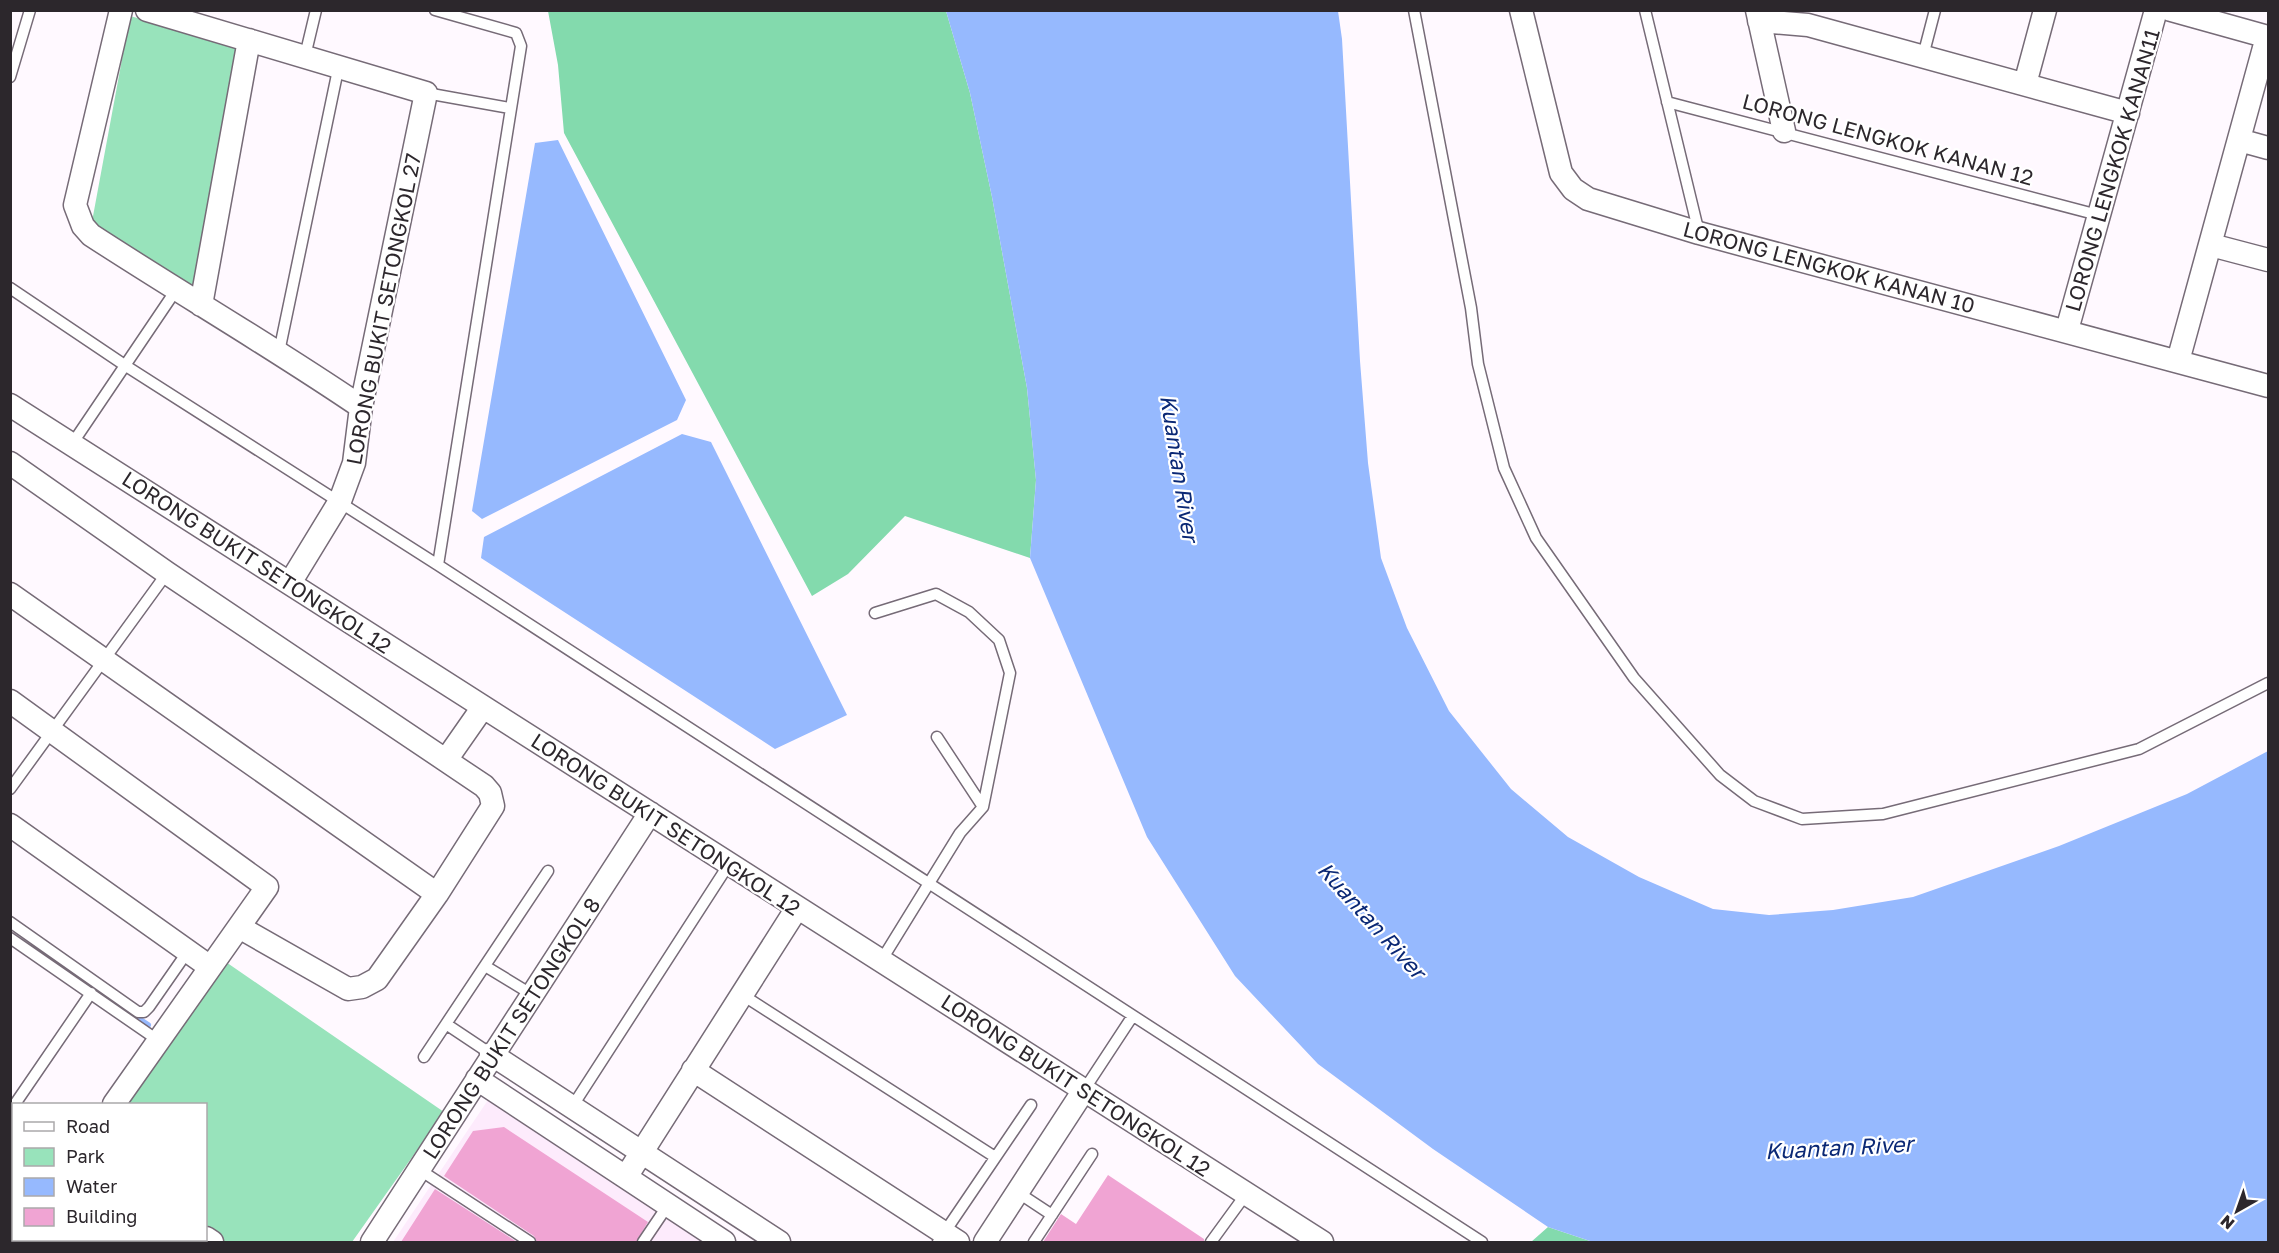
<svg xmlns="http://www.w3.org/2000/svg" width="2279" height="1253" font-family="'Golos Text',sans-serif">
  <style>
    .commercial { fill: #fdebfc }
    .green { fill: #98e3bb }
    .forest { fill: #83daad }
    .water { fill: #96b9fe }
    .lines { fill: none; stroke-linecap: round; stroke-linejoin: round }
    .stream { stroke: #96b9fe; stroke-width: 6 }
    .building { fill: #f0a4d3 }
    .service-casing { stroke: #766b77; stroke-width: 13 }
    .minor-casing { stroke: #766b77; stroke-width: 25 }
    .service { stroke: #fff; stroke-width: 10 }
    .minor { stroke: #fff; stroke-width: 22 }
    .labels { text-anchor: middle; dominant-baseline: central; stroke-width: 4.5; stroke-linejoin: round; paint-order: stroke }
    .street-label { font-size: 21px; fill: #2c272c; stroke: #fff }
    .water-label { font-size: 22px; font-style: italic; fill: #0a2875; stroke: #fff }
  </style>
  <rect width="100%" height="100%" fill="#fff9ff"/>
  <path class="commercial" d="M 488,1100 L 709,1242 L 393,1242 Z"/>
  <path class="green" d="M 130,16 L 247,48 L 197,301 L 91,227 Z
    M 223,960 L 444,1112 L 352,1242 L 216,1242 L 206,1235 L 206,1104 L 124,1104 Z"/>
  <path class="forest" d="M 548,11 L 946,11 L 970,93 L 992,197 L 1027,388 L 1036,480 L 1030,558 L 905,516 L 848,574 L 812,596 L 564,133 L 558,65 Z
    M 1548,1227 L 1593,1242 L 1531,1242 Z"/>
  <path class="water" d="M 946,11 L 1338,11 L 1342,39 L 1360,361 L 1368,463 L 1381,558 L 1407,628 L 1449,711 L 1511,789 L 1568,837 L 1639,877 L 1713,909 L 1769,915 L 1833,910 L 1913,897 L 2059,846 L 2187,794 L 2268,751 L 2268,1242 L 1593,1242 L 1548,1227 L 1433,1149 L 1318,1064 L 1235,976 L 1147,837 L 1030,558 L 1036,480 L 1027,388 L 992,197 L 970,93 Z
    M 558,140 L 686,400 L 677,420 L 482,519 L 472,511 L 535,143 Z
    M 682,434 L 711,442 L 847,715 L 775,749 L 481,558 L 484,537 Z"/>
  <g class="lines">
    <path class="stream" d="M 128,1012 L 148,1025"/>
  </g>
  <path class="building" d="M 504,1127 L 648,1222 L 636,1242 L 537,1242 L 534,1236 L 444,1176 L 473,1131 Z
    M 1108,1175 L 1204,1239 L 1204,1242 L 1043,1242 L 1061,1214 L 1076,1224 Z
    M 435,1189 L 517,1242 L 401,1242 Z"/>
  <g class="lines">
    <g class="service-casing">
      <path id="service" d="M 435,10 L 516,33 L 521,46 L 438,565
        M 1414,10 L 1471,308 L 1478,364 L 1504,468 L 1536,538 L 1634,678 L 1720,775 L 1754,801 L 1802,819 L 1883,814 L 2139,749 L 2268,683
        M 1645,10 L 1699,233
        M 305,56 L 316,10
        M 1923,56 L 1935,10
        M 10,77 L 30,10
        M 426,93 L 510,108
        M 1667,102 L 2098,215
        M 10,288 L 126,366 L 438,565 L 1482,1242
        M 279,352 L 339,65
        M 72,444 L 176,290
        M 875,613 L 936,594 L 969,612 L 999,640 L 1010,673 L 983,807 L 960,833 L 881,961
        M 937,737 L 983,807
        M 10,789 L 167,573
        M 10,922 L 138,1012 L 144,1012 L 149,1007 L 188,951
        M 10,938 L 159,1041
        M 485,966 L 531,994
        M 741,994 L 995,1157
        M 491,1054 L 446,1024 L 548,871
        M 424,1057 L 446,1024
        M 1084,1090 L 1132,1017
        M 15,1104 L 91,993
        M 572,1107 L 729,864
        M 420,1170 L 530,1242
        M 1017,1192 L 1052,1215
        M 10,1219 L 14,1221
        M 31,1240 L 35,1242
        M 643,1242 L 668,1205
        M 938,1242 L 1031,1105
        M 1034,1242 L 1092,1154
        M 1211,1242 L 1246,1194"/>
    </g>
    <g class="minor-casing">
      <path id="minor" d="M 121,10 L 75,205 L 83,226 L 91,235 C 180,293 273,347 361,407
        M 147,10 L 426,93 L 361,407 L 354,463 L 340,501 L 290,583
        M 1521,10 L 1561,173 L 1573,189 L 1588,199 L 1699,233 L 2268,386
        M 1757,10 L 1784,131
        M 2171,10 L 2268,37
        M 1759,21 L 1808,25 L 2128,113
        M 2025,84 L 2045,10
        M 2239,140 L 2268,148
        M 2211,245 L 2268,260
        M 201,305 L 249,40
        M 2067,330 L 2156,10
        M 2178,361 L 2267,37
        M 10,405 L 1322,1242
        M 10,463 L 167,573 L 484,786 L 490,793 L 493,806 L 437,894 L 377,979 L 362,987 L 348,989 L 239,927
        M 10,594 L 437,894
        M 10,701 L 267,887 L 114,1104
        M 446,760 L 483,707
        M 10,825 L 210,967
        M 491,1054 L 779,1242
        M 693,1070 L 958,1242
        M 477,1079 L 724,1242
        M 626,1177 L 797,908
        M 206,1238 L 212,1242
        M 17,1242 L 19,1240
        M 372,1242 L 650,813
        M 985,1242 L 1084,1090"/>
    </g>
    <use href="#service" class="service"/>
    <use href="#minor" class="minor"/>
  </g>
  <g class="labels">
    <g class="street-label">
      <text transform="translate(1888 139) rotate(15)">LORONG LENGKOK KANAN 12</text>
      <text transform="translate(2112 170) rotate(-74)">LORONG LENGKOK KANAN11</text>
      <text transform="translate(1829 267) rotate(15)">LORONG LENGKOK KANAN 10</text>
      <text transform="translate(383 309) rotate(-79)">LORONG BUKIT SETONGKOL 27</text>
      <text transform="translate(257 562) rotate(33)">LORONG BUKIT SETONGKOL 12</text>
      <text transform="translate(666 824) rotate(33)">LORONG BUKIT SETONGKOL 12</text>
      <text transform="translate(511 1028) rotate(-57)">LORONG BUKIT SETONGKOL 8</text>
      <text transform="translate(1076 1085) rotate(33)">LORONG BUKIT SETONGKOL 12</text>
    </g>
    <g class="water-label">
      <text transform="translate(1180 468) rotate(81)">Kuantan River</text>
      <text transform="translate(1372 920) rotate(48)">Kuantan River</text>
      <text transform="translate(1839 1147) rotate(-3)">Kuantan River</text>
    </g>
  </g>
  <rect width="2279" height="1253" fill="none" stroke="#2c272c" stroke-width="24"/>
  <rect x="12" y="1103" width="195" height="138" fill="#ffffff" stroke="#aba9ab" stroke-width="1.5"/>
  <rect x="24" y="1122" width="30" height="9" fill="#ffffff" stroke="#aba9ab" stroke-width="1.5"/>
  <text x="66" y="1133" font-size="18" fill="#2c272c">Road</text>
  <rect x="24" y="1148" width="30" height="18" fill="#98e3bb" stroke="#aba9ab" stroke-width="1.5"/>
  <text x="66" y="1163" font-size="18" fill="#2c272c">Park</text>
  <rect x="24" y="1178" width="30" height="18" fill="#96b9fe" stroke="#aba9ab" stroke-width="1.5"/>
  <text x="66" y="1193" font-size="18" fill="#2c272c">Water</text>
  <rect x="24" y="1208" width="30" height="18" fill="#f0a4d3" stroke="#aba9ab" stroke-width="1.5"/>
  <text x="66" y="1223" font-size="18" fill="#2c272c">Building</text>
  <g transform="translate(2237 1211) rotate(220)" stroke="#ffffff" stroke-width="4.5" paint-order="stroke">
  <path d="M0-4.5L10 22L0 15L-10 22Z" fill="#2c272c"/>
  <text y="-9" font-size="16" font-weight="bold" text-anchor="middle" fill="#2c272c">N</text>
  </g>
</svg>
